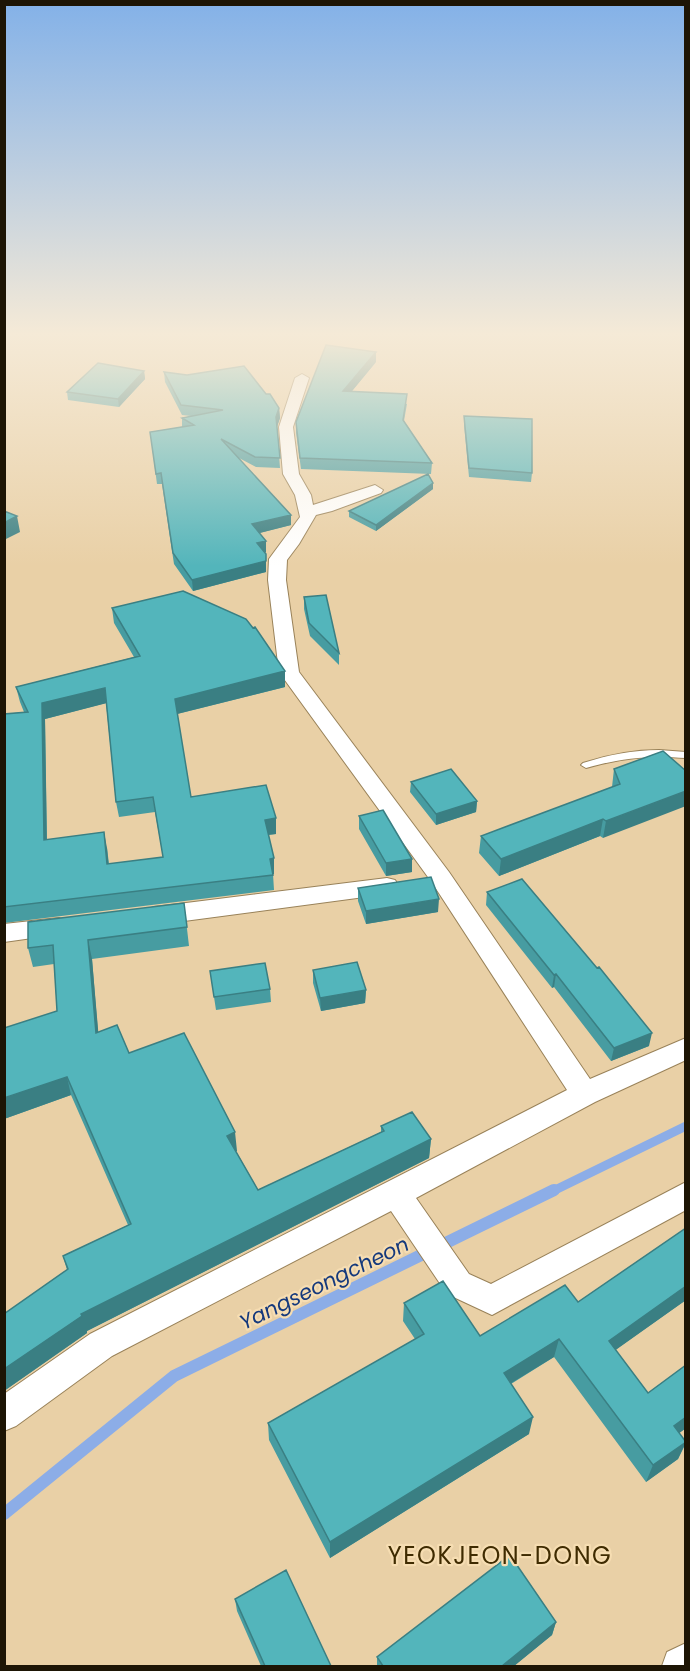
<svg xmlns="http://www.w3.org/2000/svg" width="690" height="1671" font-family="Poppins,sans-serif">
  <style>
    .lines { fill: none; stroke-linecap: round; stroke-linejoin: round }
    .stream-far1 { stroke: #8cade7; stroke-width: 9 }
    .stream { stroke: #8cade7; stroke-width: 12 }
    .lane-casing { stroke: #998259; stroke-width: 2 }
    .street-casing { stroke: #998259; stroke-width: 2 }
    .lane { fill: #fff; fill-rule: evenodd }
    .street { fill: #fff; fill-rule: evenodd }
    .wall { fill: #479ca1; fill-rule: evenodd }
    .shaded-wall { fill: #3a7f83 }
    .building { fill: #53b5bb; stroke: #3a7f83; stroke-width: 1.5; fill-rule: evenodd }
    .labels { text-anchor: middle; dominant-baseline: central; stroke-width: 4.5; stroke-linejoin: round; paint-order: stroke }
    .near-water-label { font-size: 21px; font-style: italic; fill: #15397c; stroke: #f6ddb2 }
    .near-quarter-label { font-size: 24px; letter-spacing: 1.5px; fill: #3f2b01; stroke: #f6ddb2 }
  </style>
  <rect width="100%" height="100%" fill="#e9d0a6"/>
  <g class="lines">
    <path class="stream-far1" d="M 551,1192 L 686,1126"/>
    <path class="stream" d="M 4,1514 L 174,1376 L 554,1190"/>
    <g class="lane-casing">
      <path id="lane" d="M 659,750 L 686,752 L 686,758 C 649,755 621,758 586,768 L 581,765 L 583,763 C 608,755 633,750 659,750 Z"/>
    </g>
    <g class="street-casing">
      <path id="street" d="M 302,374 L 309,378 L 293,427 L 299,474 L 311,495 L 313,505 L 375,485 L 383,490 L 381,493 L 332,511 L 316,515 L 299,544 L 287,560 L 286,580 L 299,672 L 449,872 L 590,1079 L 686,1038 L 686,1060 L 595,1102 L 416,1198 L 469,1274 L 491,1284 L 686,1182 L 686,1210 L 492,1315 L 447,1294 L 391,1211 L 112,1356 L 16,1426 L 4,1431 L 4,1394 L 90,1334 L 567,1090 L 433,884 L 279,672 L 268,580 L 269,559 L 300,517 L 295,495 L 283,474 L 279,427 L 295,378 Z
        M 387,878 L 395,880 L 399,886 L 395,892 L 387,894 L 154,925 L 146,922 L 142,916 L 146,910 L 154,907 Z
        M 59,918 L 68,921 L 71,927 L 68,933 L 4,942 L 4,924 Z
        M 686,1643 L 686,1666 L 662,1666 L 667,1652 Z"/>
    </g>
    <use href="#lane" class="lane"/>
    <use href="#street" class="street"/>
  </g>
  <path class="wall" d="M 376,362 L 351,392 L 407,404 L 404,421 L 432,463 L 431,474 L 301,469 L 296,432 L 296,422 Z
    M 144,371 L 145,379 L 119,407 L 68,400 L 67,392 Z
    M 164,372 L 266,394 L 279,408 L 280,418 L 277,426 L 280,468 L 256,467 L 239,458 L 291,525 L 259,533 L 266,552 L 265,552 L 266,554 L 266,572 L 193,591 L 174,564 L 162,484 L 157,484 L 150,432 L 182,427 L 182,418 L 191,416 L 182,415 L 165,382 Z
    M 464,416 L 532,473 L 531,482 L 469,477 L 464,425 Z
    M 433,483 L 433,489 L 376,531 L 349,517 L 349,511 Z
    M 304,597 L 339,653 L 339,665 L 310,636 L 304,609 Z
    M 112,608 L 285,671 L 285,687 L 177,714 L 191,797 L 276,818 L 276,834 L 268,835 L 274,858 L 274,874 L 273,874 L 274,890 L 4,923 L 4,714 L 24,712 L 20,702 L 16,687 L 134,657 L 114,623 ZM 106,703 L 116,802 L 119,817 L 155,812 L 163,857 L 109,864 L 107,848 L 47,840 L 45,719 Z
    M 663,751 L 603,838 L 600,836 L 499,876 L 479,853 L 481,836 L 612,787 L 614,769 Z
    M 411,782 L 477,801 L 476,812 L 436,825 L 410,792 Z
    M 359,816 L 412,872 L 386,876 L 359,829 Z
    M 358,888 L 438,912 L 366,924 L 358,901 Z
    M 487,892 L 597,968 L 649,1046 L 611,1061 L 554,987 L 552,988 L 486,905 Z
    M 184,903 L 189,946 L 92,959 L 98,1032 L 129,1053 L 237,1151 L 236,1151 L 258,1190 L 381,1132 L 381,1126 L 431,1139 L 429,1158 L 87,1331 L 87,1333 L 4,1391 L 4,1314 L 67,1270 L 63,1256 L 128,1225 L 71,1095 L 4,1119 L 57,1011 L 54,964 L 33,967 L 28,948 Z
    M 313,970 L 366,990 L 365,1003 L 321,1011 L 313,983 Z
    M 210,971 L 270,989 L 271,1002 L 216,1010 Z
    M 686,1228 L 686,1300 L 615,1350 L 648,1393 L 686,1365 L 686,1428 L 679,1433 L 686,1441 L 686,1443 L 678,1459 L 646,1482 L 554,1357 L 511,1384 L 529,1434 L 330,1558 L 269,1440 L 268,1423 L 415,1339 L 403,1321 L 404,1303 L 480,1336 L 578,1302 Z
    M 235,1599 L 331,1666 L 261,1666 L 237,1611 Z
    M 556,1622 L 552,1635 L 514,1666 L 377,1666 L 377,1657 Z"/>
  <path class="shaded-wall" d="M 376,352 L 376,362 L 343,402 L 343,391 Z
    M 144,371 L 145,379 L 119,407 L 118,399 Z
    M 279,408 L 280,418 L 277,427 L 276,417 Z
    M 433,483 L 433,489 L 376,531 L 376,525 Z
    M 291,515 L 291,525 L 252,535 L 252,524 Z
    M 17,516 L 20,532 L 4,540 L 4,523 Z
    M 266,541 L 266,552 L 257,554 L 257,543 Z
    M 266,554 L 266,572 L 193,591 L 192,580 Z
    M 285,671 L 285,687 L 177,714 L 175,699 Z
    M 105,688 L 107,703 L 45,719 L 47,856 L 44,840 L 42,703 Z
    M 686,791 L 686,806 L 603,838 L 606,821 Z
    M 477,801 L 476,812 L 436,825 L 436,814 Z
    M 276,818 L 276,834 L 266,835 L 265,820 Z
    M 603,819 L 600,836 L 499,876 L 501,859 Z
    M 104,832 L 107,848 L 110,880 L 107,864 Z
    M 274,858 L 274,874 L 271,875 L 270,859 Z
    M 412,859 L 412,872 L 386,876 L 386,863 Z
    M 439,899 L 438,912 L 366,924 L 366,911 Z
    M 88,940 L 92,959 L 100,1052 L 96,1033 Z
    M 556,974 L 554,987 L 552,988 L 554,975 Z
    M 366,990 L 365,1003 L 321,1011 L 320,998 Z
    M 652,1033 L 649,1046 L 611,1061 L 614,1048 Z
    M 67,1077 L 71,1095 L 4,1119 L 4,1098 Z
    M 235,1132 L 237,1151 L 229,1154 L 227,1136 Z
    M 431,1139 L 429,1158 L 87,1331 L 87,1333 L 4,1391 L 4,1369 L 81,1314 Z
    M 686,1286 L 686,1300 L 603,1359 L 609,1341 Z
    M 559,1339 L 554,1357 L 500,1390 L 504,1373 Z
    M 533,1417 L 529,1434 L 330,1558 L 330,1542 Z
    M 686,1417 L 686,1428 L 666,1443 L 674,1426 Z
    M 686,1442 L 678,1459 L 646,1482 L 653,1465 Z
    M 556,1622 L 552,1635 L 514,1666 L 502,1666 Z"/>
  <path class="building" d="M 326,345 L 376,352 L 343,391 L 407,394 L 403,420 L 432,463 L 300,458 L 296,422 Z
    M 98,363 L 144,371 L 118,399 L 67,392 Z
    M 244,366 L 266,394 L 270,394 L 279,408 L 276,417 L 280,458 L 255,457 L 221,439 L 291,515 L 252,524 L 266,541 L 257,543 L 266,554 L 266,561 L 192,580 L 173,553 L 161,473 L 156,474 L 150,432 L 194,425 L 182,418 L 223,410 L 181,405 L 164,372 L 187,375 Z
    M 464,416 L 532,419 L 532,473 L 469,468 Z
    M 428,474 L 433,483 L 376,525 L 349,511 Z
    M 4,511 L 17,516 L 4,523 Z
    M 183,591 L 246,619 L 253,628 L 255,627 L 285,671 L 175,699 L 191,797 L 266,785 L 276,818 L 265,820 L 274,858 L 270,859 L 273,875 L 4,907 L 4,714 L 28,712 L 16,687 L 140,656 L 112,608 ZM 105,688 L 116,802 L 153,797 L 163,857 L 107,864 L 104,832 L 44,840 L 42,703 Z
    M 326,595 L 339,653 L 309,623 L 304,597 Z
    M 663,751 L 686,771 L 686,791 L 606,821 L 603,819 L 501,859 L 481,836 L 620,784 L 614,769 Z
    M 451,769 L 477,801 L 436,814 L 411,782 Z
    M 383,810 L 412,859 L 386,863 L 359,816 Z
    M 431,877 L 439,899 L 366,911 L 358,888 Z
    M 522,879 L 597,968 L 599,967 L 652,1033 L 614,1048 L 556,974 L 554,975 L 487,892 Z
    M 184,903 L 187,927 L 88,940 L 96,1033 L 117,1025 L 129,1053 L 184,1033 L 235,1132 L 227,1136 L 258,1190 L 384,1131 L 381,1126 L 412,1112 L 431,1139 L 81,1314 L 82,1316 L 4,1369 L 4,1314 L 68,1269 L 63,1256 L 131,1224 L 67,1077 L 4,1098 L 4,1028 L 57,1011 L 53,945 L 28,948 L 28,922 Z
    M 357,962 L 366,990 L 320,998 L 313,970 Z
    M 265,963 L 270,989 L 214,997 L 210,971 Z
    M 686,1228 L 686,1286 L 609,1341 L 648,1393 L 686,1365 L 686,1417 L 674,1426 L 686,1442 L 653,1465 L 559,1339 L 504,1373 L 533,1417 L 330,1542 L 268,1423 L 424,1334 L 404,1303 L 443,1281 L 480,1336 L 565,1285 L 578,1302 Z
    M 510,1555 L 556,1622 L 502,1666 L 383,1666 L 377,1657 Z
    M 286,1570 L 331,1666 L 265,1666 L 235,1599 Z"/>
  <linearGradient id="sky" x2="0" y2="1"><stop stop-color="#83b1e8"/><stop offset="0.59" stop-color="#f5ead7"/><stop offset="1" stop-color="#f5ead7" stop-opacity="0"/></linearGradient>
  <rect width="690" height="566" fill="url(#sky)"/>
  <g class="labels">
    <g class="near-water-label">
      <text transform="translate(324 1283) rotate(-26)">Yangseongcheon</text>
    </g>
    <g class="near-quarter-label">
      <text x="500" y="1555">YEOKJEON-DONG</text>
    </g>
  </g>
  <rect width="690" height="1671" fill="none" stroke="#1d1505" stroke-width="12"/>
</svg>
